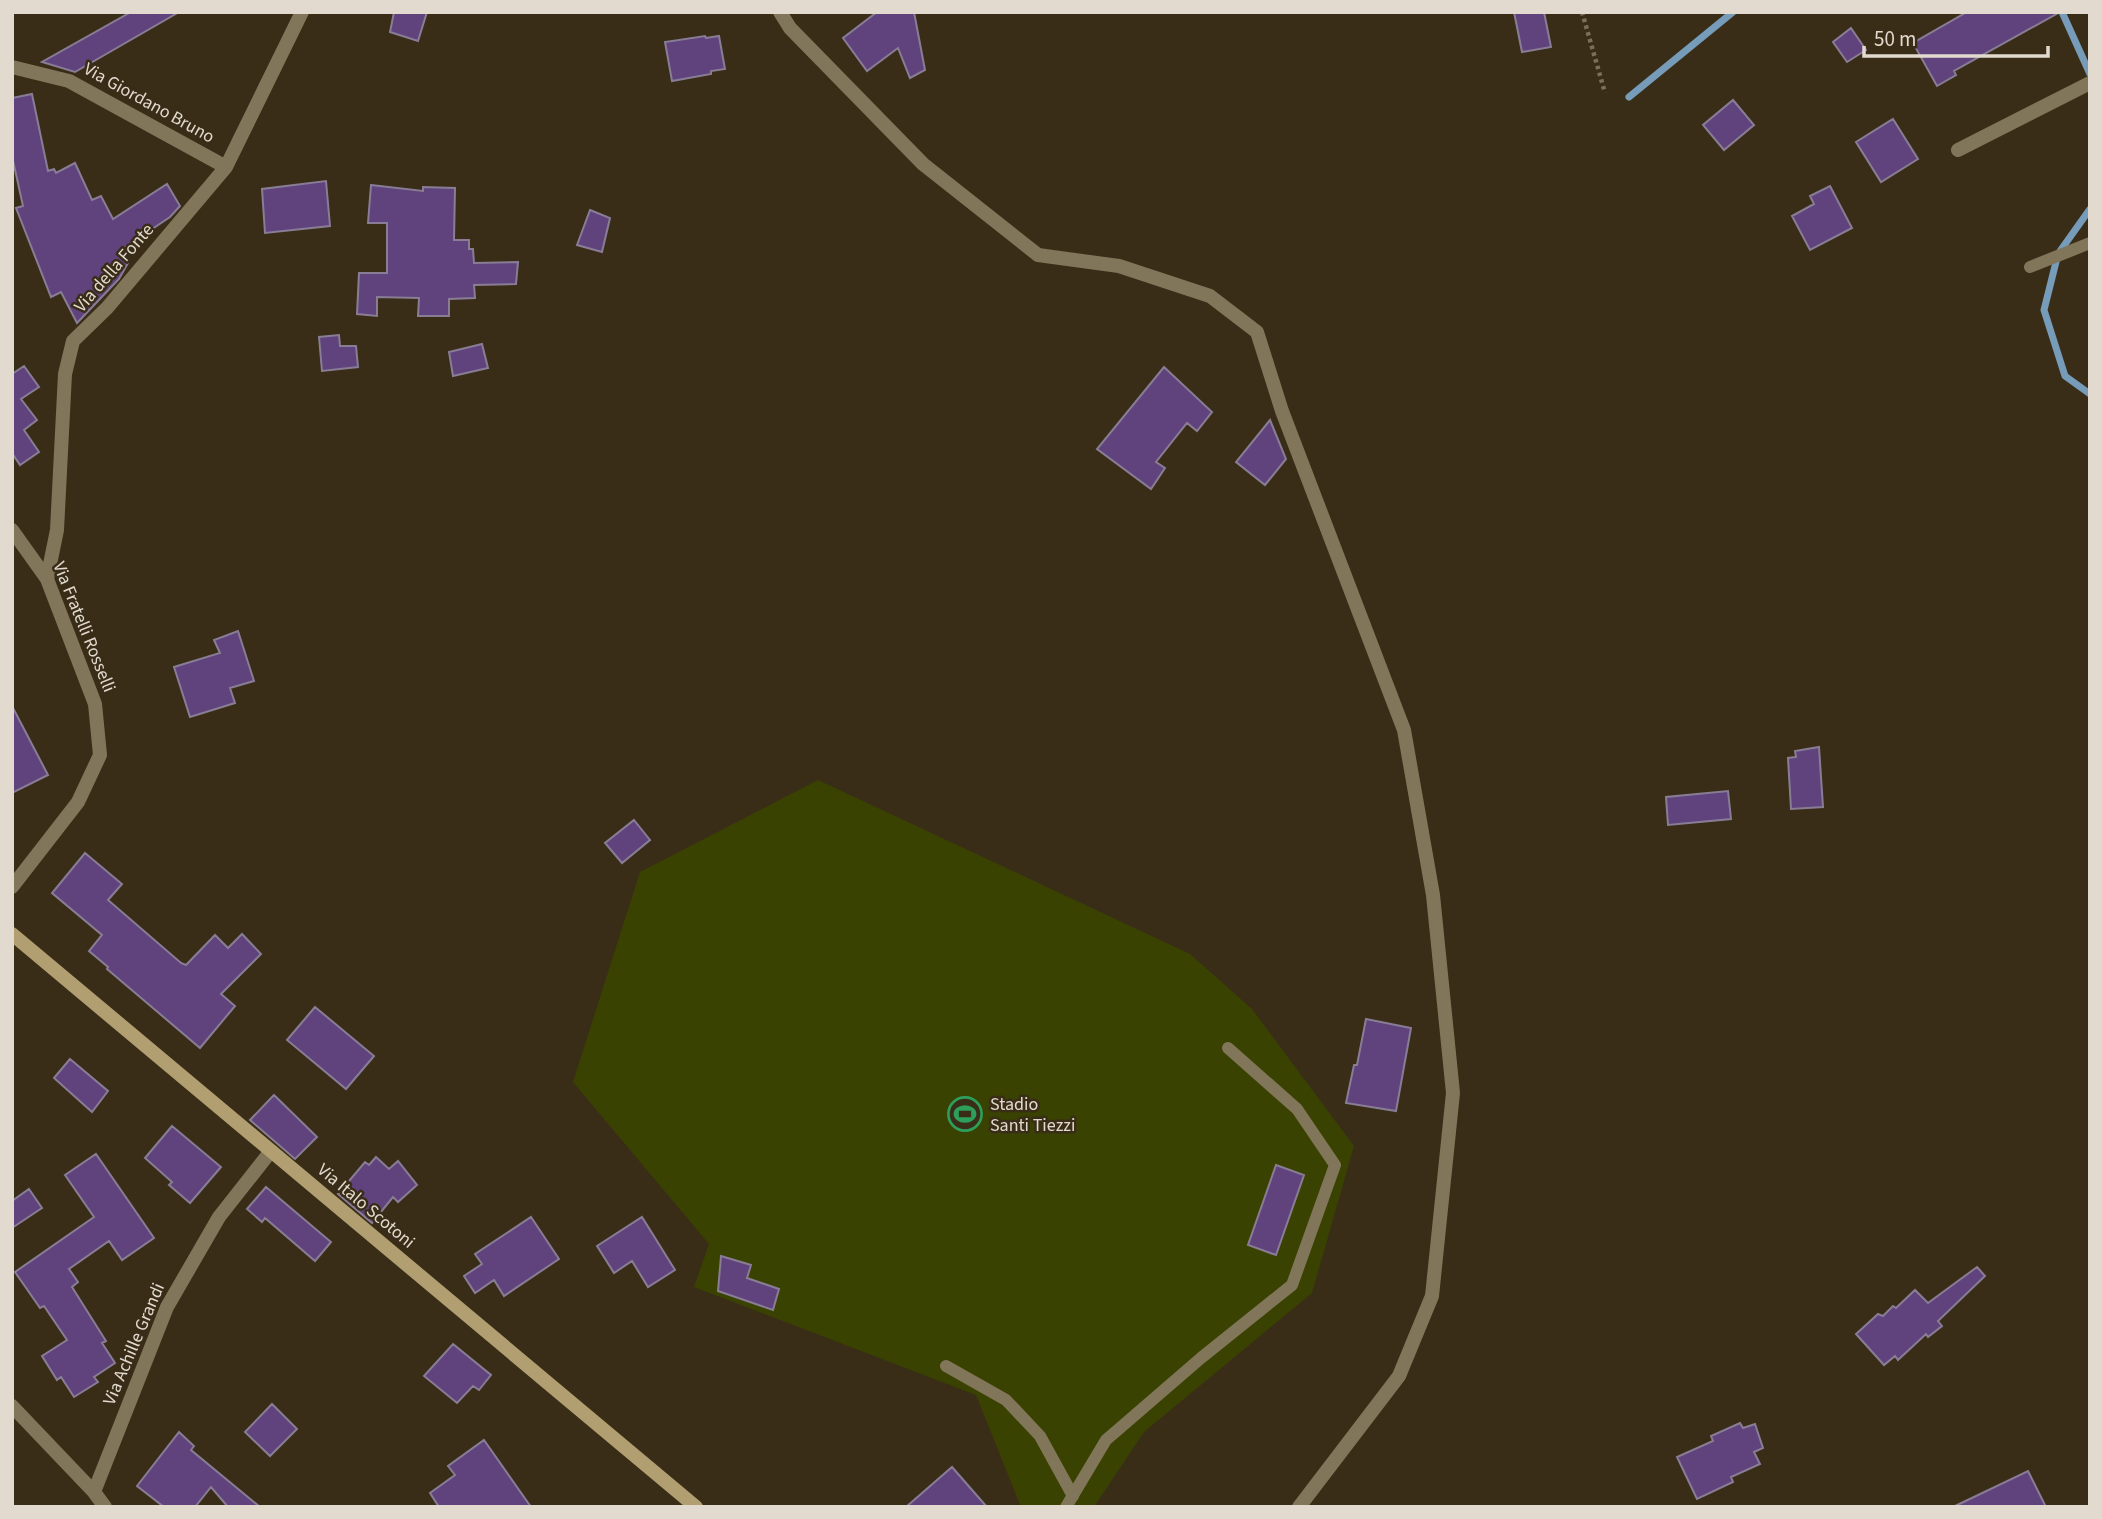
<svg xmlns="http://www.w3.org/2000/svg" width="2102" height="1519" font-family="'Source Sans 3',sans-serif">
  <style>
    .green { fill: #3a4202 }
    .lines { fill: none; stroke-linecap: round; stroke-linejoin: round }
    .stream { stroke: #769cb9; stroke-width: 7 }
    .building { fill: #60437c; stroke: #887d95; stroke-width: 2 }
    .path { stroke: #796f5d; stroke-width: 4.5; stroke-dasharray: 3.5 3.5; stroke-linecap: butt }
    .lane { stroke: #82765a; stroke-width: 12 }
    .street { stroke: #82765a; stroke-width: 14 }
    .secondary { stroke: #b19f71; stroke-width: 14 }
    .labels { text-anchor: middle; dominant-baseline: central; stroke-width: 5; stroke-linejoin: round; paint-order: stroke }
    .street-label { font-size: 18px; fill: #e2dace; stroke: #392d18 }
    .poi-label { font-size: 18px; fill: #e2dace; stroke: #392d18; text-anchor: start }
  </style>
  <rect width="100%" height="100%" fill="#392d18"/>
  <path class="green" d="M 818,780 L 1190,954 L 1252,1009 L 1354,1146 L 1312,1293 L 1144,1432 L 1094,1507 L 1021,1507 L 976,1395 L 694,1287 L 709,1244 L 573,1082 L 640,872 Z"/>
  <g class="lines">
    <path class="stream" d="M 2062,12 L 2090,74
      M 1629,97 L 1733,12
      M 2090,209 L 2058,254 L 2044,310 L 2065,376 L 2090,394"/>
  </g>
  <path class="building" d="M 131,12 L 179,12 L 75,72 L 42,62 Z
    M 394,12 L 427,12 L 418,41 L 390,32 Z
    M 877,12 L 914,12 L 925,70 L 910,78 L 898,48 L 867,71 L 843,38 Z
    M 1514,12 L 1544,12 L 1551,47 L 1522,52 Z
    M 1967,12 L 2060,12 L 1954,71 L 1956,75 L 1937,86 L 1913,43 Z
    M 1851,28 L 1866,50 L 1847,62 L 1833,42 Z
    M 705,36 L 706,38 L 719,36 L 725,69 L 711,71 L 711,74 L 672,81 L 665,42 Z
    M 32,94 L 48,171 L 54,169 L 56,173 L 75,163 L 92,200 L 101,196 L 113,219 L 167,184 L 180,206 L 170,217 L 121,250 L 128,263 L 119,279 L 77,323 L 61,292 L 51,297 L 16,208 L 23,206 L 12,156 L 12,98 Z
    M 1733,100 L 1754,125 L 1724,150 L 1703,125 Z
    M 1893,119 L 1918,159 L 1881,182 L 1856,142 Z
    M 326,181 L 330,226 L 265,233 L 262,189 Z
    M 371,185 L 423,191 L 423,187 L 455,188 L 454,240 L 469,240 L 469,249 L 473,249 L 474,263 L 518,262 L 516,284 L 474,285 L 475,298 L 449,299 L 449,316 L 418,316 L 419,298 L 377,297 L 377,316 L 357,314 L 359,273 L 387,273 L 387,223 L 368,223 Z
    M 1830,186 L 1852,228 L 1810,250 L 1792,216 L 1814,204 L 1810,196 Z
    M 590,210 L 610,218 L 602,252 L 577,245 Z
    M 339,335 L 340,346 L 356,346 L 358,367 L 322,371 L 319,337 Z
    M 482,344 L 488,368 L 453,376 L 449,352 Z
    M 24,366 L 39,387 L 21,399 L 37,420 L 24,430 L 39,452 L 20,465 L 12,453 L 12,374 Z
    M 1164,367 L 1212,412 L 1197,431 L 1187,423 L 1156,462 L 1165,468 L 1151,489 L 1097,449 Z
    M 1270,420 L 1286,459 L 1265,485 L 1236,462 Z
    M 238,631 L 254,681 L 230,688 L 235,703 L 190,717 L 174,667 L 220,653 L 214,640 Z
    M 12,706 L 48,775 L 12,793 Z
    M 1819,747 L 1823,807 L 1791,809 L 1788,758 L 1796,757 L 1795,751 Z
    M 1728,791 L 1731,819 L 1668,825 L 1666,797 Z
    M 634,820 L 650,840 L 622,863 L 605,843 Z
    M 85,853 L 122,884 L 108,900 L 181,963 L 186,965 L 215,935 L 228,948 L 242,934 L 261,954 L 221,994 L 235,1006 L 200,1048 L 107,969 L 108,967 L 89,951 L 102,935 L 52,893 Z
    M 315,1007 L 374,1056 L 346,1089 L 287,1040 Z
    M 1366,1019 L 1411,1028 L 1396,1111 L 1346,1103 L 1354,1065 L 1357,1065 Z
    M 70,1059 L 108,1091 L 92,1112 L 54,1078 Z
    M 274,1095 L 317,1137 L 295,1159 L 250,1120 Z
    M 172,1126 L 221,1167 L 190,1203 L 169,1185 L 172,1182 L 145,1158 Z
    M 96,1154 L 154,1238 L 122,1260 L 109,1241 L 69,1269 L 78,1282 L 72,1287 L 106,1341 L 102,1343 L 115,1363 L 94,1377 L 98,1382 L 74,1397 L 61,1377 L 57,1380 L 42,1356 L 67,1340 L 44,1306 L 40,1308 L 15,1272 L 94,1217 L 65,1175 Z
    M 376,1157 L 389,1169 L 398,1161 L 417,1185 L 398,1202 L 393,1197 L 372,1223 L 338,1194 L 365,1162 L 369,1165 Z
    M 1276,1165 L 1304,1175 L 1276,1255 L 1248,1245 Z
    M 266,1187 L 331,1242 L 315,1261 L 265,1218 L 262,1222 L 247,1209 Z
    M 29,1189 L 42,1208 L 12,1228 L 12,1201 Z
    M 531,1217 L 559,1259 L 504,1296 L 494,1280 L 475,1293 L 464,1276 L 482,1264 L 475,1254 Z
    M 642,1217 L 675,1270 L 648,1287 L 632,1261 L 614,1273 L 597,1246 Z
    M 721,1256 L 751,1265 L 747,1278 L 779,1289 L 773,1310 L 718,1291 Z
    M 1977,1267 L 1985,1276 L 1938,1321 L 1942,1326 L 1928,1337 L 1926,1334 L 1898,1360 L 1895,1356 L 1884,1365 L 1856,1334 L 1878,1314 L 1883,1316 L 1893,1306 L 1896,1308 L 1915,1290 L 1928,1303 Z
    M 453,1344 L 491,1375 L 479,1390 L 473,1386 L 457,1403 L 424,1376 Z
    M 272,1404 L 297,1429 L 270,1456 L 245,1432 Z
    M 1740,1423 L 1743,1428 L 1755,1424 L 1763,1448 L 1754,1452 L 1760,1464 L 1731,1477 L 1733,1482 L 1697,1499 L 1677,1457 L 1713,1441 L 1711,1436 Z
    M 179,1432 L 194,1446 L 191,1450 L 260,1507 L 228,1507 L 211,1487 L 195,1507 L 164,1507 L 137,1486 Z
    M 484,1440 L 531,1507 L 439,1507 L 430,1493 L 455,1475 L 448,1466 Z
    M 952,1467 L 987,1507 L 906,1507 L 937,1480 Z
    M 2028,1471 L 2046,1507 L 1953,1507 Z"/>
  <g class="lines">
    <path class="path" d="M 1582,12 L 1605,93"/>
    <path class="lane" d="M 2030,267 L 2090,243
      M 946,1366 L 1006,1400 L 1040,1436 L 1073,1496
      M 1066,1507 L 1106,1440 L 1201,1358 L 1292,1285 L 1335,1165 L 1297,1109 L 1228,1048"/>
    <path class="street" d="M 780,12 L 790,28 L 923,164 L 1038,255 L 1119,266 L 1210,296 L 1257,332 L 1282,411 L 1404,730 L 1433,895 L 1453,1093 L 1432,1296 L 1399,1376 L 1299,1507
      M 12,67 L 69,81 L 226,167
      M 1958,150 L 2090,83
      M 12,530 L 47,579 L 95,704 L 100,755 L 78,802 L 12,887
      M 47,579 L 57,530 L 65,374 L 73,341 L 107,308 L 226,167 L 302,12
      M 12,1406 L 94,1492 L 105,1507
      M 94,1492 L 167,1307 L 219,1217 L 271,1151"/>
    <path class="secondary" d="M 12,934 L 696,1507"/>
  </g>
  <defs>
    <g id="stadium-ring" transform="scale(1.75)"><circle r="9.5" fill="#392d18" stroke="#2e9e5b" stroke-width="1.5"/><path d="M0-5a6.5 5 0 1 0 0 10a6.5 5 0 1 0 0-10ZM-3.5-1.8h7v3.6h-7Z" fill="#2e9e5b"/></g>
  </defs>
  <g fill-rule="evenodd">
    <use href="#stadium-ring" x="965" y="1114"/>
  </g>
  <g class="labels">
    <g class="street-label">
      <text transform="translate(149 103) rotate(29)">Via Giordano Bruno</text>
      <text transform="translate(114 268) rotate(-49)">Via della Fonte</text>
      <text transform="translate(84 627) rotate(68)">Via Fratelli Rosselli</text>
      <text transform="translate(366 1206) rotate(40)">Via Italo Scotoni</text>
      <text transform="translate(134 1344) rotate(-67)">Via Achille Grandi</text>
    </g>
    <g class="poi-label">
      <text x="990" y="1104">Stadio<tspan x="990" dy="21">Santi Tiezzi</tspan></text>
    </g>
  </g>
  <rect width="2102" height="1519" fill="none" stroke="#e2dace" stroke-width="28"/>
  <path d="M1864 46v10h184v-10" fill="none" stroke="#e2dace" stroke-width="3.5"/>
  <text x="1874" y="46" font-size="21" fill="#e2dace" stroke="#392d18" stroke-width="5" paint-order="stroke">50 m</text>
</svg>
